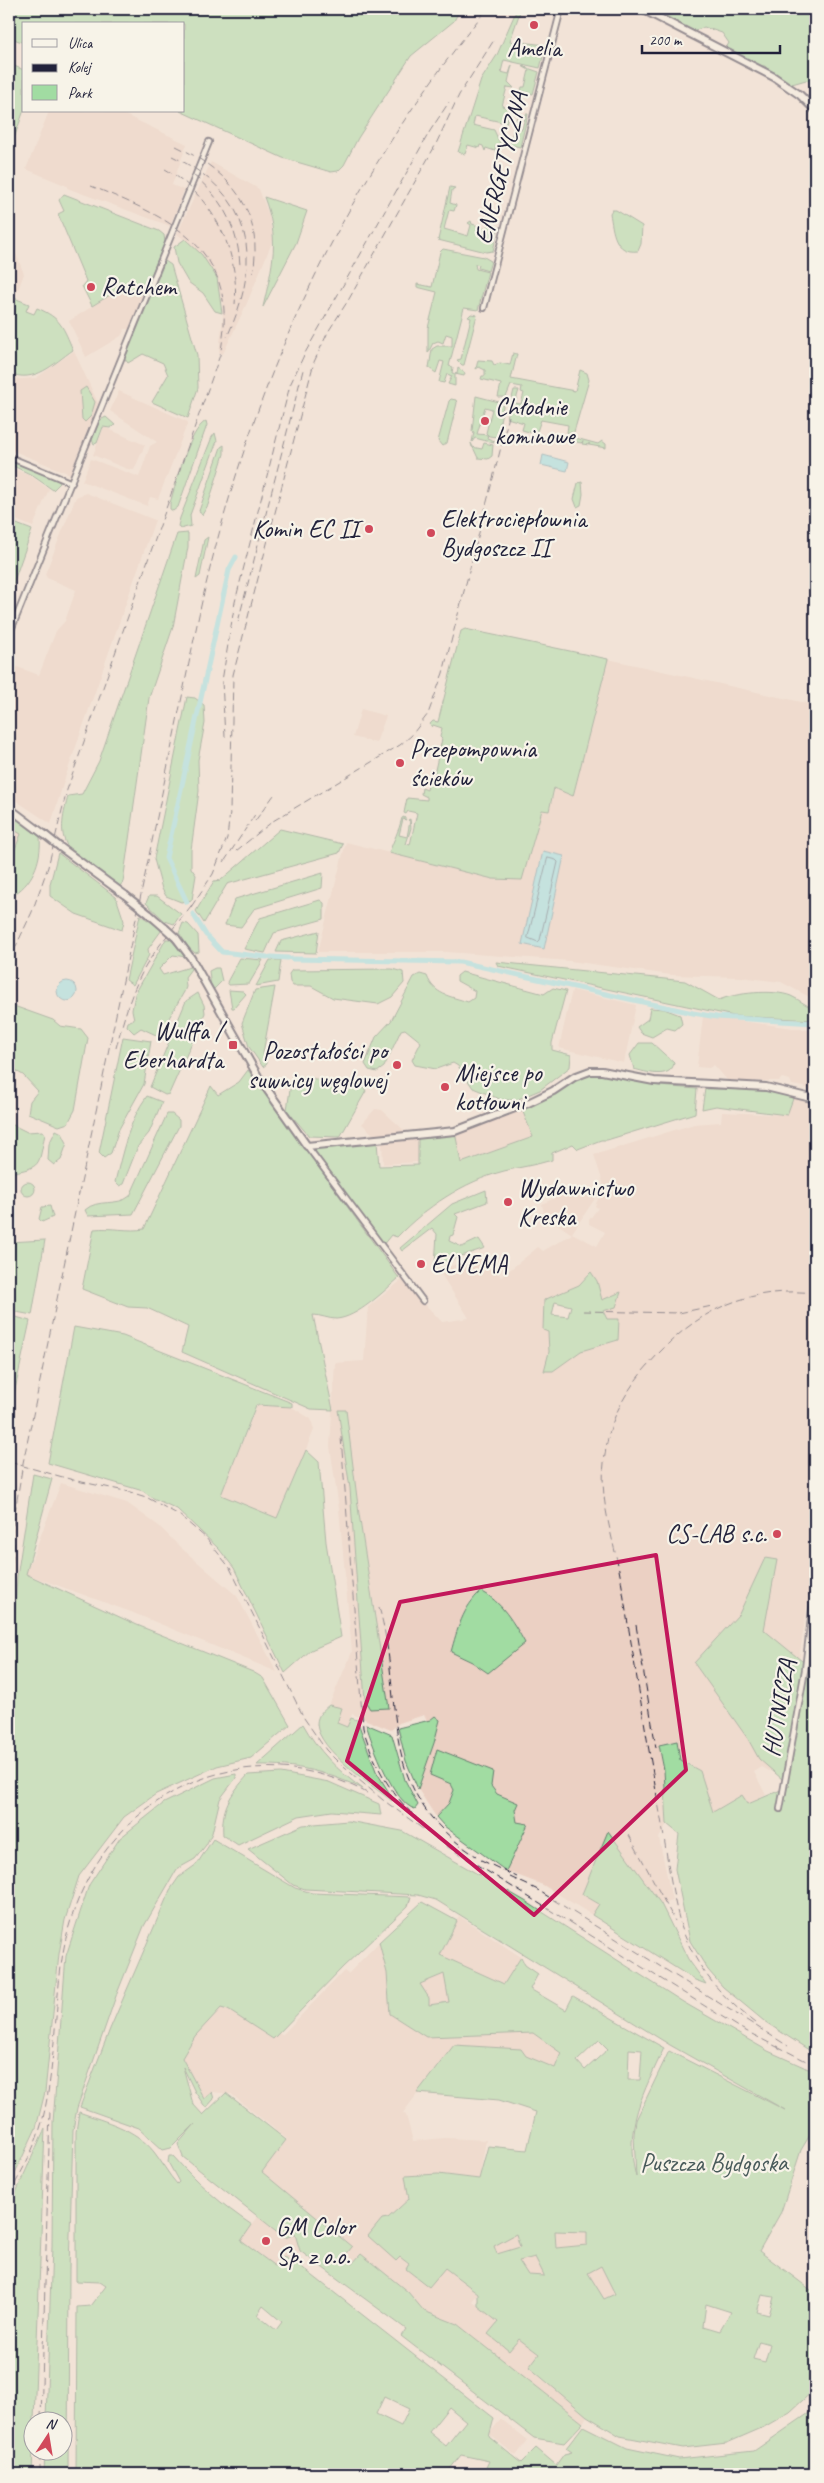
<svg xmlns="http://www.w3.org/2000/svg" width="824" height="2483" font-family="Caveat,sans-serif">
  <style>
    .built { fill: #ebd0c3; fill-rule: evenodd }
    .green { fill: #a1dca2; stroke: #627f6e; fill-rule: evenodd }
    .water { fill: #8edfe7; stroke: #6393a2 }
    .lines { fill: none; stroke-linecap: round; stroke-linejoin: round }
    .shore { stroke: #4d6e80; stroke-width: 1 }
    .canal { stroke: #8edfe7; stroke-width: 5 }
    .street-casing { stroke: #22223b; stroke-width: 8 }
    .secondary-casing { stroke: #22223b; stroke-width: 10 }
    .street { stroke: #f7f3e8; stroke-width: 4.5 }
    .secondary { stroke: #f7f3e8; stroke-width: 6 }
    .rail { stroke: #22223b; stroke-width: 1; stroke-dasharray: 8 4; stroke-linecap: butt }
    .secondary-bridge-casing { stroke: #22223b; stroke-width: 10; stroke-linecap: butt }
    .secondary-bridge { stroke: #f7f3e8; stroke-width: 6 }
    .marked { fill: none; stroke: #c2185b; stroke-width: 4; stroke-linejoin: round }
    .poi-dot { fill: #d1495b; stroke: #f7f3e8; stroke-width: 2 }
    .labels { text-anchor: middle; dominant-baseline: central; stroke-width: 4.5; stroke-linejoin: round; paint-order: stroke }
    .poi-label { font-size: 25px; fill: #22223b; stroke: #f7f3e8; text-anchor: start }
    .street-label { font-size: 25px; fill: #22223b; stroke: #f7f3e8 }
    .park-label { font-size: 25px; fill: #485a5a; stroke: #f7f3e8 }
  </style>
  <rect width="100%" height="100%" fill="#f2e3d7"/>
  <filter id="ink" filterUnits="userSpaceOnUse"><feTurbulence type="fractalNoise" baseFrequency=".02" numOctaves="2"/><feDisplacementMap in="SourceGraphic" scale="10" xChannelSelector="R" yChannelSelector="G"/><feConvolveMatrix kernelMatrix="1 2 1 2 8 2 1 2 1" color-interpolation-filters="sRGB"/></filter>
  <g filter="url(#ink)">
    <path class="built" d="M 49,111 L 117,111 L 187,144 L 172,185 L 184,190 L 170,226 L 67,188 L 67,186 L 26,169 Z
      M 211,162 L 259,189 L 269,216 L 273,240 L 247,303 L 223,354 L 219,352 L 223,318 L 222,301 L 216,279 L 193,246 L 177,234 Z
      M 9,248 L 15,251 L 24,274 L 17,292 L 9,288 Z
      M 123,287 L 143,294 L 129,329 L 125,329 L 121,336 L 86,357 L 69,321 Z
      M 74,351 L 98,403 L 70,474 L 9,449 L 9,375 L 19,379 L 36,378 Z
      M 119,391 L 188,422 L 158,499 L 150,497 L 147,506 L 82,481 L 91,459 L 139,477 L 150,446 L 157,442 L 110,411 Z
      M 104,427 L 145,445 L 134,470 L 127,469 L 93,455 Z
      M 9,466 L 32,477 L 49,489 L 33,527 L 9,517 Z
      M 86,493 L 155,520 L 64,781 L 51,824 L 9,796 L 9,664 L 39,675 L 56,631 L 65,621 L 76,590 L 47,578 L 45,574 L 76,497 Z
      M 608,659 L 815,705 L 815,1000 L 781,982 L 741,977 L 671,975 L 570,961 L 446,952 L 318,952 L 346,842 L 493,879 L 522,880 L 542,810 L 549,811 L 555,788 L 573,796 Z
      M 361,709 L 386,716 L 376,743 L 353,737 Z
      M 9,827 L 21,834 L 9,864 Z
      M 572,990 L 636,1005 L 624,1063 L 559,1048 Z
      M 703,1016 L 815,1031 L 815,1092 L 804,1087 L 792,1085 L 790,1080 L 782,1078 L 779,1081 L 728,1081 L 714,1065 L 709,1068 L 697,1067 Z
      M 794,1096 L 815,1103 L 815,1530 L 813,1568 L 782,1768 L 769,1771 L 762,1767 L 754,1772 L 766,1795 L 748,1804 L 741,1795 L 713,1812 L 700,1771 L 680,1760 L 676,1741 L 659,1745 L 664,1770 L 667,1824 L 659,1838 L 672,1900 L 661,1904 L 637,1873 L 582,1894 L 600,1905 L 592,1915 L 543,1885 L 506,1871 L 528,1825 L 517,1822 L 515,1810 L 518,1803 L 497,1794 L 491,1786 L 451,1784 L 454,1790 L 449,1803 L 436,1817 L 418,1789 L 434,1743 L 440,1720 L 436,1716 L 427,1721 L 424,1715 L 399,1723 L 391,1730 L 352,1714 L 347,1727 L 337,1723 L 342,1708 L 329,1705 L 352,1652 L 339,1509 L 330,1446 L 335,1363 L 364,1361 L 368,1307 L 402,1280 L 442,1322 L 469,1318 L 439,1271 L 450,1266 L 474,1260 L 489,1262 L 501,1277 L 538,1247 L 543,1251 L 572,1234 L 544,1215 L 542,1204 L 561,1195 L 563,1190 L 580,1187 L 584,1189 L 585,1187 L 598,1194 L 572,1233 L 597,1246 L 605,1232 L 589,1224 L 589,1220 L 598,1208 L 595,1206 L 604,1186 L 594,1155 L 694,1124 L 721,1122 L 722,1112 L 787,1115 ZM 590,1272 L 597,1281 L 602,1301 L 621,1293 L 603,1311 L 618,1340 L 581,1351 L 553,1371 L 547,1361 L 549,1352 L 548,1332 L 543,1330 L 544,1300 L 579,1285 ZM 339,1410 L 346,1410 L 359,1514 L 376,1618 L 365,1701 L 350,1488 ZM 481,1591 L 491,1596 L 514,1623 L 488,1673 L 472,1662 L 451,1652 L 458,1627 L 471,1600 Z
      M 521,1107 L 533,1137 L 461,1163 L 455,1132 Z
      M 375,1109 L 382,1110 L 406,1132 L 374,1135 L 362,1124 Z
      M 418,1138 L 419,1162 L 383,1164 L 382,1140 Z
      M 257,1405 L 292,1407 L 311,1419 L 314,1430 L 277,1518 L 221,1495 Z
      M 61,1483 L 127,1503 L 159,1526 L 179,1546 L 237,1596 L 277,1672 L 131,1612 L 26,1574 Z
      M 459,1916 L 521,1957 L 504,1984 L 440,1955 Z
      M 379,1942 L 387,1973 L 390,2014 L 426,2037 L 533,2033 L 561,2053 L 555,2068 L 526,2056 L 454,2045 L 403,2113 L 406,2115 L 413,2141 L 445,2138 L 486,2140 L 479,2179 L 438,2174 L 406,2176 L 409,2199 L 388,2218 L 397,2261 L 400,2257 L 409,2265 L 406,2268 L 429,2287 L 445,2268 L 478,2294 L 472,2301 L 498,2322 L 489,2333 L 509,2351 L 519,2339 L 539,2354 L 529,2368 L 587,2416 L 583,2423 L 457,2324 L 424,2311 L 408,2292 L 360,2254 L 352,2264 L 344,2257 L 352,2247 L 262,2172 L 287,2139 L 231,2094 L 212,2092 L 204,2099 L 182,2058 L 195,2036 L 221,2008 L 228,2010 L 272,2039 L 278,2033 L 282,2035 L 344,1971 L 348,1974 Z
      M 444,1974 L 450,2002 L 429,2006 L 419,1984 Z
      M 258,2217 L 285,2238 L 295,2234 L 300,2251 L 293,2260 L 284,2257 L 276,2267 L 240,2240 Z
      M 555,2231 L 587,2232 L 587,2245 L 556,2248 Z
      M 517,2234 L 520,2247 L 497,2254 L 494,2246 Z
      M 535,2257 L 545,2276 L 528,2275 L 519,2261 Z
      M 601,2266 L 615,2295 L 603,2299 L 588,2272 Z
      M 501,2419 L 528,2440 L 516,2456 L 489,2434 Z"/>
    <path class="green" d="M 9,9 L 460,9 L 454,21 L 411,56 L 358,138 L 344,165 L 338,171 L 331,172 L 283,158 L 180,111 L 184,111 L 184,24 L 24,24 L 24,43 L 9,37 Z
      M 517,9 L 521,9 L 510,41 L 514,42 L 516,40 L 515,44 L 518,45 L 520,42 L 546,45 L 540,68 L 504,60 L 501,72 L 509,74 L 512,65 L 508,82 L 514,88 L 507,87 L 502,106 L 510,109 L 506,123 L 475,116 L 473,125 L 494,130 L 500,143 L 505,145 L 505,148 L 496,145 L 495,151 L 486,148 L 485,151 L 483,146 L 480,145 L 479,148 L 468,145 L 465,154 L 458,152 L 481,80 L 497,55 Z
      M 651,9 L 815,9 L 815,83 L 806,80 L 792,84 L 770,72 L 765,66 L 759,66 L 726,48 L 729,43 L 722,33 L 704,27 C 688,37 665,16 651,9 Z
      M 9,64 L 24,70 L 24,110 L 13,141 L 9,139 Z
      M 522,66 L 539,72 L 533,94 L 521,91 L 522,87 L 525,87 L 529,70 Z
      M 526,114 L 528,114 L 520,147 L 507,144 L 510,143 L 517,117 L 515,128 L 522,129 Z
      M 450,187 L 455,188 L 452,190 L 450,203 L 456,205 L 454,211 L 449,210 L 444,229 L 468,236 L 471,225 L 468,223 L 471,221 L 472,224 L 486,228 L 488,225 L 498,228 L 493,251 L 486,252 L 438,240 Z
      M 64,194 L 159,231 L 164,235 L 165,242 L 143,294 L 123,287 L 92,306 L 82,286 L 86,281 L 58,214 L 64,211 L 59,200 Z
      M 264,197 L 307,211 L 296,243 L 263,307 C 273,263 280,240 264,197 Z
      M 612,210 L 616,210 L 642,226 L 641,244 L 638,251 C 614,254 613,231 610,213 Z
      M 185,239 L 202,255 L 217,278 L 222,313 L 215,311 L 203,293 L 188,282 L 177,263 L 174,247 Z
      M 443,249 L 484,257 L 491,261 L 488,271 L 478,268 L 479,265 L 475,264 L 476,269 L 488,272 L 478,310 L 464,308 L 449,366 L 453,367 L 452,373 L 457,374 L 458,368 L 465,373 L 464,376 L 455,374 L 455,386 L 448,384 L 452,376 L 447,374 L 444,383 L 439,382 L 444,362 L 440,361 L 436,373 L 429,368 L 432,349 L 437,346 L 452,346 L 452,336 L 446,334 L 443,343 L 438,341 L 433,343 L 428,353 L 428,328 L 437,292 L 417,287 L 417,284 L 432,287 L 440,252 Z
      M 165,261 L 171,265 L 197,355 L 198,388 L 188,418 L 152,402 L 168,375 L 163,363 L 143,354 L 128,363 L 125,359 Z
      M 9,296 L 29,304 L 26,311 L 34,314 L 37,308 C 61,318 63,327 73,350 C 53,364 35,384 9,373 Z
      M 471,314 L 477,315 L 464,365 L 462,365 L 457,360 L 461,359 L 471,318 L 468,317 Z
      M 513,353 L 517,354 L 511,379 L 575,391 L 580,370 L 587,373 L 589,380 L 574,432 L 567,433 L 568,425 L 541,420 L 536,434 L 522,430 L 524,423 L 507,418 L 514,390 L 519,390 L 515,403 L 521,404 L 524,393 L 521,392 L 522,387 L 511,385 L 506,397 L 498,397 L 501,384 L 481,379 L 482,376 L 485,376 L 485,370 L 479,367 L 476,369 L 478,360 L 492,361 L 494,365 L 500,363 L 510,365 Z
      M 86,387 L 95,402 L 91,416 L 85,422 L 82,419 L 80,391 Z
      M 476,396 L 499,402 L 503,406 L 497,437 L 489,436 L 486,433 L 492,409 L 485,407 L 477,434 L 488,435 L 487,438 L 495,441 L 494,443 L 475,438 L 472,442 L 474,432 L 472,431 Z
      M 451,399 L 456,400 L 457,403 L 447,443 L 442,446 L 438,441 L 449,401 Z
      M 106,417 L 115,425 L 110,428 L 103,427 L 97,443 L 94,444 L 92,440 L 100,420 Z
      M 206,421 L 207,425 L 178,507 L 173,511 L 170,509 L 170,503 C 176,484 189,430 206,421 Z
      M 215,433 L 217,441 L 190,515 L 191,526 L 180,529 L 178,526 L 180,518 L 212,437 Z
      M 568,436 L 598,444 L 602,441 L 606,444 L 606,448 L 589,445 L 589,443 L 589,445 L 582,444 L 583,441 L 581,443 L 568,440 Z
      M 471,443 L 472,447 L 482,449 L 484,443 L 493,445 L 492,456 L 488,459 L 478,458 Z
      M 224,445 L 224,454 L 208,505 L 202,515 L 199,511 L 221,447 Z
      M 9,460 L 57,479 L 60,483 L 53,490 L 30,474 L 9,464 Z
      M 582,482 L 583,494 L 581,505 L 577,507 L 574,499 L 578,483 Z
      M 9,521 L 32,530 L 9,595 Z
      M 188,533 L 188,547 L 173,627 L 149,698 L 123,882 L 120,886 L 68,847 C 58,832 64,813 68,796 L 82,794 L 99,761 L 177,534 Z
      M 208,537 L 200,576 L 196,579 L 204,540 Z
      M 465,629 L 608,659 L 573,796 L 554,788 L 549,811 L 542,810 L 522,880 L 493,879 L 389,853 C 393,841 399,831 402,818 L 404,817 L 406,820 L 403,819 L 399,835 L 407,837 L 410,821 L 408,820 L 410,819 L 411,828 L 406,844 L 410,845 L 417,813 L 408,811 L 406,814 L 404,813 L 407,798 L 427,800 L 427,797 L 421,794 L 422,788 L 427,790 L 430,777 L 433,779 L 442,739 L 440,737 L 442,728 L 433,725 L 432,727 L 430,724 L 433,721 L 438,722 L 461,631 Z
      M 187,697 L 195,698 L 204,705 L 205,723 L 198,760 L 199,791 L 191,850 L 191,868 L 196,875 L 192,900 L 181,902 L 166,896 L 162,889 L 154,859 Z
      M 9,813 L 40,837 C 42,861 32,885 11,896 L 9,896 L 9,864 L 21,834 L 9,827 Z
      M 280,829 L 343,844 L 339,853 L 227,884 L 204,923 L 196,911 L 214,881 L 221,880 Z
      M 58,853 L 116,897 L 124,921 L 122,930 L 76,914 L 50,896 L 50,884 Z
      M 323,873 L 322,888 L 254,909 L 241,927 L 225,925 L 235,899 Z
      M 149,896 L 157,896 L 181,914 L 174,924 L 165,921 L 146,903 Z
      M 320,900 L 324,903 L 324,919 L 274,933 L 265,953 L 244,949 L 260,918 Z
      M 140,915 L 160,928 L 161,931 L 148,949 L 149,955 L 133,985 L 126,980 Z
      M 183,923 L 188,924 L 198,935 L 199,952 L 195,953 L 189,948 L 179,933 Z
      M 319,931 L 316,953 L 276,952 L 281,941 Z
      M 166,939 L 170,939 L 186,957 L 173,955 L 159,969 L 163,975 L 190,967 L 191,969 L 185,977 L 186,987 L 184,992 L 162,1030 L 156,1035 L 141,1028 L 134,1033 L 127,1026 L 128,1022 L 134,1019 L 132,1010 L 135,994 Z
      M 240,958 L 263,960 L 249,984 L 229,985 L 227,982 Z
      M 270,960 L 281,960 L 278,982 L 256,986 Z
      M 496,962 L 685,981 L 719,1000 C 735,993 774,989 791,996 C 800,1000 806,1006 815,1009 L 815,1020 L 734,1016 L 498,966 Z
      M 215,968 L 219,968 L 222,981 L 214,989 L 211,988 L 209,971 Z
      M 392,969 L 403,972 L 404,983 L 392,997 L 378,1004 L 333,998 L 311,986 L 293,986 L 290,982 L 289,974 L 292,970 Z
      M 462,972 L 544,994 L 553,988 L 566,991 L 552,1043 L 552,1050 L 571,1055 L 570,1067 L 540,1090 L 516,1100 L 502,1100 L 473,1088 L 458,1066 L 453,1063 L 436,1069 L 415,1065 L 412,1060 L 421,1042 L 405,1029 L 401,1030 L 384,1067 L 377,1072 L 369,1070 L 365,1064 L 376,1037 L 391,1021 L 414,977 L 420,974 L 427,976 C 434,995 450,996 468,1002 L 474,998 L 475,991 L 457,981 L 457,976 Z
      M 275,987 L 263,1053 L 267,1064 L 263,1067 L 249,1047 L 242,1023 L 255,990 Z
      M 229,990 L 243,991 L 246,994 L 234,1008 L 232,1008 Z
      M 198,993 L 204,1005 L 205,1013 L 169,1094 L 165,1095 L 150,1087 L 186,1001 Z
      M 11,1005 L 53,1020 L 60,1026 L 81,1029 L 88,1038 L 75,1110 L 68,1123 L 59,1126 L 28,1113 L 30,1101 L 38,1091 L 23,1075 L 9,1067 L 9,1008 Z
      M 650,1008 L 664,1009 L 680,1015 L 682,1024 L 675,1030 L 667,1028 L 652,1037 L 641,1033 L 637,1027 L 648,1019 Z
      M 123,1037 L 151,1041 L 144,1084 L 119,1129 L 111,1153 L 104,1158 L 99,1153 Z
      M 639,1043 L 652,1043 L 674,1063 C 671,1080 645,1072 634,1069 L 630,1055 Z
      M 248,1070 L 399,1278 C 384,1291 357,1318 336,1319 C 329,1319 320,1315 313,1315 L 333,1410 L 311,1409 L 182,1352 L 188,1327 L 147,1308 L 128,1307 L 82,1289 L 94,1229 C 111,1227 129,1232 144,1229 L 211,1086 L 218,1095 L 239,1082 Z
      M 600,1073 L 659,1086 L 697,1089 L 695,1113 L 607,1140 L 601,1140 L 578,1149 L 573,1144 L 552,1153 L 552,1160 C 536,1165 520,1167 504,1171 C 463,1182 426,1207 397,1237 L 391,1235 L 382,1246 L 315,1153 L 317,1148 L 377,1142 L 379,1166 L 418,1165 L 418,1138 L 455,1132 L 461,1163 L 533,1137 L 521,1107 L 552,1096 L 578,1076 Z
      M 292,1076 L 362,1085 L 366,1091 L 340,1137 L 309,1136 L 287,1110 Z
      M 705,1089 L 767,1089 L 794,1096 L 787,1115 L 716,1106 L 702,1109 Z
      M 147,1096 L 162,1102 L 149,1133 L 138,1146 L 123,1184 L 119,1186 L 115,1182 C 122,1154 129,1120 147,1096 Z
      M 167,1114 L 172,1114 L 179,1120 L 179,1126 L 133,1214 L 88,1216 L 85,1210 C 98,1198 117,1207 130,1196 Z
      M 9,1123 L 27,1132 L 43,1131 L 45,1134 C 38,1166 43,1167 9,1173 Z
      M 56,1130 L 62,1133 L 67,1143 L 61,1160 L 54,1165 L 48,1160 L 49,1144 Z
      M21 1189a7 7 0 1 1 14 0a7 7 0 1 1-14 0Z
      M 486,1190 L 487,1202 L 455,1214 L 458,1217 L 453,1235 L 450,1236 L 449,1241 L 462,1247 L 479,1239 L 485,1248 L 435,1265 L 437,1234 L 432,1228 L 402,1251 L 400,1248 L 452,1204 Z
      M 50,1206 L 53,1217 L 42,1222 L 39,1219 L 42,1207 Z
      M 45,1240 L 32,1315 L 11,1311 L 9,1242 Z
      M 591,1272 L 597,1281 L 602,1300 L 621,1292 L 616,1307 L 603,1311 L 607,1319 L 619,1319 L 618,1340 L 581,1351 L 553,1371 L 544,1371 L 549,1352 L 548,1332 L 543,1330 L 544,1300 L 579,1285 ZM 555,1302 L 571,1306 L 568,1317 L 552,1315 Z
      M 9,1315 L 30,1321 L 9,1417 L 9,1357 L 14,1336 Z
      M 74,1327 L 123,1336 L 292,1403 L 292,1407 L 256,1405 L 221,1495 L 277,1518 L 306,1450 L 319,1462 L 326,1542 L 341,1637 L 311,1650 L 285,1673 L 234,1568 L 219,1549 L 177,1509 L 151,1497 L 143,1491 L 48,1463 Z
      M 338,1410 L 346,1410 L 359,1514 L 389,1708 L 370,1709 L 365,1701 L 350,1488 Z
      M 33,1474 L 52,1479 L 26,1574 L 137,1625 L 253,1672 L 263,1678 L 290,1725 L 251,1758 L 217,1766 L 156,1794 L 124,1817 L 79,1876 L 65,1920 L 59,1954 L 45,2092 L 36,2128 L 9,2186 L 9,1706 L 17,1577 Z
      M 765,1558 L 777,1560 L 764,1630 L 813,1670 L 815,1653 L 815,2054 L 764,2021 L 723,1987 L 708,1970 L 690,1941 L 675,1869 L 679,1834 L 667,1824 L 664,1770 L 659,1745 L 677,1741 L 680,1760 L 700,1771 L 713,1812 L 742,1795 L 748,1804 L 790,1786 L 759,1759 L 748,1739 L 694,1663 L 739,1614 Z
      M 481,1591 C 501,1601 514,1623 525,1643 L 488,1673 L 472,1662 L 451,1652 C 457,1630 463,1607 481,1591 Z
      M 329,1705 L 342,1708 L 337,1723 L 347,1727 L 351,1718 L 357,1720 L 376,1771 L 393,1799 L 392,1801 C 372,1785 318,1750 317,1724 C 317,1715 323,1710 329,1705 Z
      M 435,1716 L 440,1720 L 434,1743 L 418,1789 L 406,1761 L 398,1728 L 430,1720 Z
      M 303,1724 C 318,1751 338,1771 363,1789 C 328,1772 296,1764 257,1765 Z
      M 366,1724 L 392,1735 L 405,1780 L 418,1805 L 415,1809 C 394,1804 372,1744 366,1724 Z
      M 437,1749 L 493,1771 L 491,1786 L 497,1794 L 518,1803 L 515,1810 L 517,1822 L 528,1824 L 506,1871 L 444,1826 L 436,1817 L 449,1803 L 454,1790 L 451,1784 L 430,1775 Z
      M 281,1773 L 329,1782 L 379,1804 L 381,1815 L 332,1811 L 299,1816 L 238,1845 L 223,1835 C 221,1808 230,1795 248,1775 Z
      M 236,1774 L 236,1778 L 220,1799 L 212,1833 L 206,1845 L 195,1859 L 177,1869 L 144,1926 L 116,1996 L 77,2108 L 73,2130 L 69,2269 L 68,2474 L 44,2474 L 45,2451 L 62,2450 L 62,2420 L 46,2420 L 52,2246 L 53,2122 L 66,1956 L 89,1885 L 120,1838 L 164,1803 L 215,1778 Z
      M 348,1821 L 402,1831 L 525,1901 L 683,2002 L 768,2051 L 815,2072 L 815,2140 L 810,2135 L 801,2150 L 781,2212 L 759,2251 L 815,2293 L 815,2389 L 790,2412 L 764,2427 L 727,2443 L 683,2448 L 620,2436 L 587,2416 L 529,2367 L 539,2354 L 519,2339 L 509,2351 L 488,2334 L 498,2322 L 478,2306 L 478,2293 L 445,2268 L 429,2287 L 406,2269 L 409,2264 L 400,2257 L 396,2261 L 368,2236 L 382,2219 L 388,2218 L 409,2199 L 405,2176 L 438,2174 L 479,2179 L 488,2146 L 527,2150 L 536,2112 L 499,2100 L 417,2093 L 454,2045 L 521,2049 L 526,2056 L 555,2068 L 561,2053 L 533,2033 L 426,2037 L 390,2014 L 387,1973 L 379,1942 L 422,1902 L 457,1921 L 440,1955 L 504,1984 L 521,1957 L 525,1965 L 538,1974 L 530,1989 L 566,2010 L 573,1996 L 664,2048 C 644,2092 623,2127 636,2177 L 634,2134 L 636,2120 L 669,2051 L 785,2110 L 670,2045 L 436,1900 L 418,1895 L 305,1889 L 293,1885 L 248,1849 L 303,1825 ZM 444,1974 L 449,2002 L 429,2005 L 429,1998 L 420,1984 ZM 599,2040 L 608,2049 L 585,2070 L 577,2061 ZM 629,2049 L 642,2050 L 640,2080 L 628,2080 ZM 555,2231 L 587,2232 L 587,2245 L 556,2248 ZM 516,2234 L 520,2247 L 497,2254 L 494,2246 ZM 535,2257 L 544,2275 L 544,2276 L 528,2275 L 519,2261 ZM 601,2266 L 615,2294 L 604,2299 L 588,2273 ZM 762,2295 L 774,2297 L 769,2315 L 757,2312 ZM 706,2304 L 731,2312 L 720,2331 L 703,2326 ZM 759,2341 L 770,2344 L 765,2362 L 753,2359 Z
      M 608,1831 L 661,1904 L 688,1959 L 706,1984 L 695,1980 L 592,1915 L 599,1904 L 582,1894 Z
      M 213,1839 L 295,1888 L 312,1893 L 411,1897 L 408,1906 L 343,1967 L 273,2039 L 228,2010 L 221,2008 L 195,2036 L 182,2058 L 204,2099 L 212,2092 L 214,2099 L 206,2108 L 195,2092 L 183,2067 L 193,2104 L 203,2115 L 226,2093 L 286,2140 L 262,2172 L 352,2247 L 344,2257 L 352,2264 L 361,2254 L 408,2292 L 424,2311 L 457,2324 L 583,2423 L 564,2443 L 534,2438 L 401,2336 L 406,2329 L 300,2251 L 295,2234 L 285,2238 L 183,2157 L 178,2144 L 195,2124 L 171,2148 L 163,2150 L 139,2128 L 80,2107 L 110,2029 L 170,1890 L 179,1877 L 197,1864 Z
      M 79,2112 C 106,2122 135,2128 154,2152 C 162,2162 168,2174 177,2184 L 179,2182 L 168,2162 L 169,2156 L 173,2156 C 197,2183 222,2205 252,2225 L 241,2241 L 276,2267 L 284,2257 L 299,2265 L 494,2418 L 489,2437 L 521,2463 L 536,2448 L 556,2465 L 564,2454 L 572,2452 L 566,2448 L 583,2426 L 627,2448 L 679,2459 L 754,2451 L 815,2409 L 815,2474 L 483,2474 L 489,2461 L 461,2455 L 446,2474 L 76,2474 L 77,2307 L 91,2306 L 106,2286 L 100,2282 L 76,2281 L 76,2132 ZM 263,2306 L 282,2322 L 276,2330 L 257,2315 ZM 384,2397 L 409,2409 L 401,2426 L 376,2414 ZM 449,2407 L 466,2421 L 446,2446 L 429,2432 Z
      M 45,2128 L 32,2474 L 9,2474 L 9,2208 Z"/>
    <path class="water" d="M 543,455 L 569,462 L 567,471 L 541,465 Z
      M 543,851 L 564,856 L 544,949 L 522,944 Z
      M57 991a10 10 0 1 1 20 0a10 10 0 1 1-20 0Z"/>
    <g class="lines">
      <path class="shore" d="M 548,858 L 556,860 L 558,862 L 540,940 L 538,942 L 528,938 Z"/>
      <path class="canal" d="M 187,902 L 166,858 L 229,570 L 236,557
        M 193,914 L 206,935
        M 209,938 L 222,952 L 267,957
        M 271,957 L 288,958
        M 292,959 L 460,962 L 693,1013 L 717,1017 L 815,1023"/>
      <g class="street-casing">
        <path id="street" d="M 484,308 L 561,9
          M 9,457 L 72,483
          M 9,635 L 209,142
          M 307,1146 L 423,1301
          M 780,1809 L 805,1670 L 815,1583"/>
      </g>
      <g class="secondary-casing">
        <path id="secondary" d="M 642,9 L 774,77 L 800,95 L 815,110
          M 9,808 L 45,835
          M 60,847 L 125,895
          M 149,914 L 165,928
          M 176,938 L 191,958 L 259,1078 L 307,1146 L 455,1131 L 528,1103 L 553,1091 L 574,1077 L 590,1071 L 602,1071 L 654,1081 L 766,1087 L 815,1099"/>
      </g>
      <use href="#street" class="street"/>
      <use href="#secondary" class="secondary"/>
      <path class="rail" d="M 176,146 C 230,172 264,210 253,273
        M 172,156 C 254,195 263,259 227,337
        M 165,169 C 212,195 240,251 235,304
        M 193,175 C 222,197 239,230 240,267
        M 238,622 L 303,370
        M 225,737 L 222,681 L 235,602 L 290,385 L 305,353 L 430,131 L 449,102
        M 255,821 L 274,795
        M 236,851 L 273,821 L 400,745 L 411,736 L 428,714 L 443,673 L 509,416
        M 224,862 L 256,813
        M 191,907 L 213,874 L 227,838 L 230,812 L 233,675 L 314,362 L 328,332 L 349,299 L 435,146 L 459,95 L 494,40
        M 9,961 L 32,912 L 48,867 L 67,790 L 220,355 C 242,250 175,220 91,186
        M 116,1048 C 123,1021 130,995 143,971 C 157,945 177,925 194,902
        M 583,1311 L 679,1313 L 712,1306
        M 341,1437 L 363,1728 C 373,1762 389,1793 416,1817
        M 9,1462 L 77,1481 L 130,1492 L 146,1497 L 179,1515 L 206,1538 L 230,1568 L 304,1718 L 326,1750 L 339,1763 L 383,1800 L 448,1847 L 742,2029 L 783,2050
        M 9,1549 L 23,1463 L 200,610 C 252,382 338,191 487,9
        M 9,1587 L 14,1542
        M 379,1607 C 406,1705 373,1790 476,1856
        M 636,1625 L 656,1748
        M 629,1835 L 675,1921
        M 481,1860 L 517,1877
        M 510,1877 L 536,1889 L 788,2046
        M 756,2023 C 720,1996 696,1968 681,1926 C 671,1891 667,1854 661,1819 C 650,1758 640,1697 630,1636 C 625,1608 622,1579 615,1552 C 605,1507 598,1485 608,1438 C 614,1411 631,1384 649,1364 C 694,1312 745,1286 815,1293
        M 777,2046 L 808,2062
        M 9,2195 C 24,2167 39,2141 45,2109 C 55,2060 55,2009 62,1959 C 75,1873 126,1804 210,1776 C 262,1760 320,1767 367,1793
        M 41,2420 L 50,2111
        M 40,2474 L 40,2450"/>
      <g class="secondary-bridge-casing">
        <path id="secondary-bridge" d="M 45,835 L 60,847
          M 125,895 L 149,914
          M 165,928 L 176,938"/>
      </g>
      <use href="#secondary-bridge" class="secondary-bridge"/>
    </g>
  </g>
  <path d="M0 0H824V2483H0ZM 656,1555 L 686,1770 L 534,1915 L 347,1761 L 400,1602 Z" fill="#f2e3d7" fill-opacity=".55" fill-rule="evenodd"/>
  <path class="marked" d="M 656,1555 L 686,1770 L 534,1915 L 347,1761 L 400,1602 Z"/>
  <g class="poi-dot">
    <circle cx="534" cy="25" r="5"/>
    <circle cx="91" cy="287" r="5"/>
    <circle cx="485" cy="421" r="5"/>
    <circle cx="369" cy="529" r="5"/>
    <circle cx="431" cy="533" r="5"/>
    <circle cx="400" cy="763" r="5"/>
    <rect x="228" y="1040" width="10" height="10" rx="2.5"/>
    <circle cx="397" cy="1065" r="5"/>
    <circle cx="445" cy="1087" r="5"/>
    <circle cx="508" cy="1202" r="5"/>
    <circle cx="421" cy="1264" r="5"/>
    <circle cx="777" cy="1534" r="5"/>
    <circle cx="266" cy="2241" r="5"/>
  </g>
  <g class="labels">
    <g class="poi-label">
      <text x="534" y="48" text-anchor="middle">Amelia</text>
      <text x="101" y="287">Ratchem</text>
      <text x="495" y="407">Chłodnie<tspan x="495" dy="29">kominowe</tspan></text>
      <text x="441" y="519">Elektrociepłownia<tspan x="441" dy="29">Bydgoszcz II</tspan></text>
      <text x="359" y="529" text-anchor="end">Komin EC II</text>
      <text x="410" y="749">Przepompownia<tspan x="410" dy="29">ścieków</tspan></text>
      <text x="223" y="1031" text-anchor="end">Wulffa /<tspan x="223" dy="29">Eberhardta</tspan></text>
      <text x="387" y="1051" text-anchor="end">Pozostałości po<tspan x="387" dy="29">suwnicy węglowej</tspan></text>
      <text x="455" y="1073">Miejsce po<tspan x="455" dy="29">kotłowni</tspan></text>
      <text x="518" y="1188">Wydawnictwo<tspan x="518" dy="29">Kreska</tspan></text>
      <text x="431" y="1264">ELVEMA</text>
      <text x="767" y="1534" text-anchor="end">CS-LAB s.c.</text>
      <text x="276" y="2227">GM Color<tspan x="276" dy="29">Sp. z o.o.</tspan></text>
    </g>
    <g class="street-label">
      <text transform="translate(501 168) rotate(-76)">ENERGETYCZNA</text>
      <text transform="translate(779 1708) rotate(-80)">HUTNICZA</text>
    </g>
    <g class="park-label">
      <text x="714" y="2163">Puszcza Bydgoska</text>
    </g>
  </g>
  <rect width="824" height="2483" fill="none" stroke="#f7f3e8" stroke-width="30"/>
  <rect x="15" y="15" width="794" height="2453" fill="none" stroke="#22223b" stroke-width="2" filter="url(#ink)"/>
  <rect x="22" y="22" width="162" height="90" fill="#f7f3e8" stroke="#a29fa3"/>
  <rect x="32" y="39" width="25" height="8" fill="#f7f3e8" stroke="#a29fa3"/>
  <text x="68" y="48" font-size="15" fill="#22223b">Ulica</text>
  <rect x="32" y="64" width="25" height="8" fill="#22223b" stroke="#a29fa3"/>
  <text x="68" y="72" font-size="15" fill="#22223b">Kolej</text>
  <rect x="32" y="85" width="25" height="15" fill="#a1dca2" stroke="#a29fa3"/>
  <text x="68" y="98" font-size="15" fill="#22223b">Park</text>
  <g transform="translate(48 2436) rotate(12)"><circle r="24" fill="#f7f3e8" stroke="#a29fa3"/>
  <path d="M0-4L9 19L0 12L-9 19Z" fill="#d1495b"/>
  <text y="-8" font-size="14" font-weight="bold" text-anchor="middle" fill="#22223b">N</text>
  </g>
  <path d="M642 45v8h138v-8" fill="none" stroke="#22223b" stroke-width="2.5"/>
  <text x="649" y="45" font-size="15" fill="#22223b" stroke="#f7f3e8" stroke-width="4" paint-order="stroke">200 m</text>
</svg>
